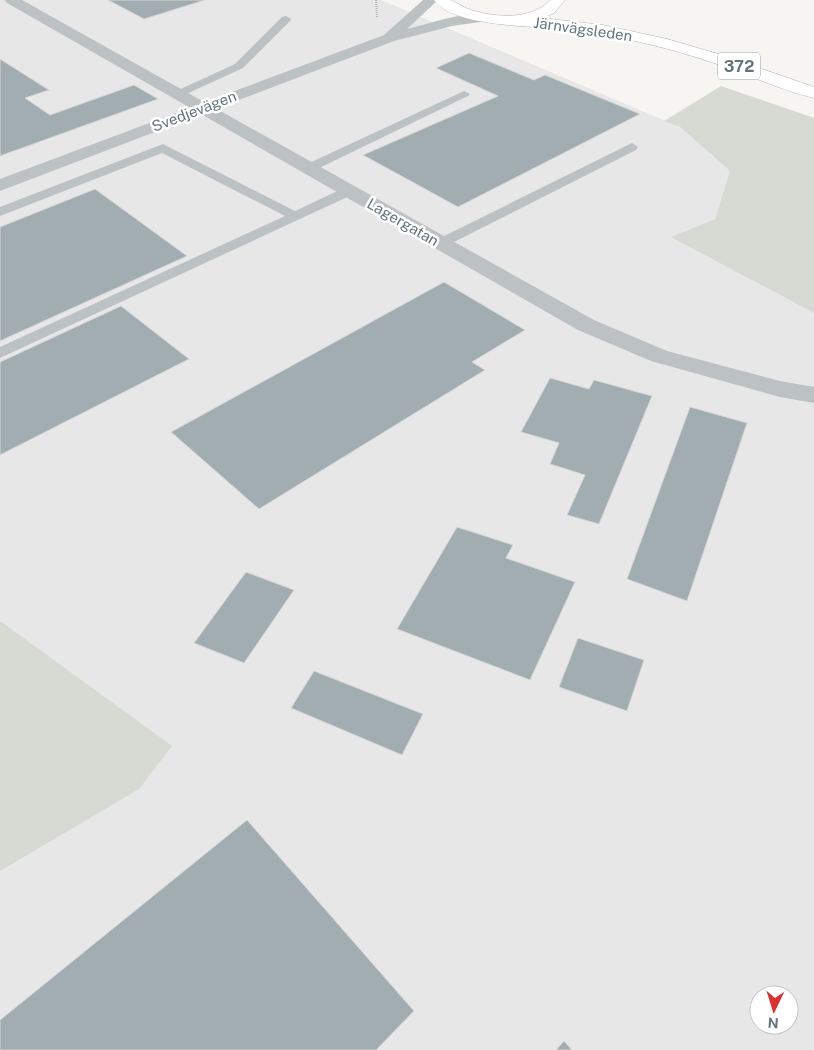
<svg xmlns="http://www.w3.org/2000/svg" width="814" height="1050" font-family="'Public Sans',sans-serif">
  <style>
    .built { fill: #e6e7e6; fill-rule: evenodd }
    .green { fill: #d6dad2 }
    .building { fill: #a1adb0; stroke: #d7d6d5 }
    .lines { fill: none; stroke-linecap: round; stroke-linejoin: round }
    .primary-casing { stroke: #b0b6b9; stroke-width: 1 }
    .path { stroke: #b5b9bb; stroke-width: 2; stroke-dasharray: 1 1; stroke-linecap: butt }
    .service { fill: #bcc2c4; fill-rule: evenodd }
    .minor { fill: #bcc2c4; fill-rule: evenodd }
    .tertiary { fill: #bcc2c4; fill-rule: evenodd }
    .primary { fill: #fff; fill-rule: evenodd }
    .labels { text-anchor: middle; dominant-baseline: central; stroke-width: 5; stroke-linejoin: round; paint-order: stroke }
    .far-street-label { font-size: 15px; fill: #62767c; stroke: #fff }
    .shield { fill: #fff; stroke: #919fa3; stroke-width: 1 }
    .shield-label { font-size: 16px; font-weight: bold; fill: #62767c }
  </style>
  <rect width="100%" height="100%" fill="#f6f5f2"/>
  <path class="built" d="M 0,0 L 381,0 L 680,127 L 730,171 L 715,219 L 672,237 L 814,313 L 814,1050 L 0,1050 ZM 759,995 L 789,995 L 789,1025 L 759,1025 Z"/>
  <path class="green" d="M 721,86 L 814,118 L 814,313 L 671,237 L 715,219 L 730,171 L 680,127 L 664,121 Z
    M 0,621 L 172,746 L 139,789 L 0,871 Z"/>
  <path class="building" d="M 108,0 L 205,0 L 144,19 Z
    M 469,53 L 534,80 L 545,75 L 640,114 L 458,207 L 363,155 L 498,96 L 436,68 Z
    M 0,59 L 49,90 L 25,98 L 50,115 L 134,85 L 158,99 L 0,156 Z
    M 95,189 L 187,256 L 0,341 L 0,227 Z
    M 444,282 L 525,330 L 472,362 L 485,370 L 259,509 L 171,432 Z
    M 121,306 L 189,359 L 0,455 L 0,362 Z
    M 550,378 L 589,389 L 594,380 L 652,396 L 599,524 L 567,515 L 585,475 L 550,464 L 559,443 L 521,432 Z
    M 690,407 L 747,423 L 687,601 L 627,579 Z
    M 457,527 L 513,545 L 506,558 L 575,582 L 530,680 L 397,629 Z
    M 246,572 L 294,590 L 244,663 L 194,643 Z
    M 578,638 L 644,660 L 627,711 L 559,687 Z
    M 314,671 L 423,714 L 402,755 L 291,708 Z
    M 247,820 L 414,1011 L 376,1050 L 0,1050 L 0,1020 Z
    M 564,1041 L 572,1050 L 556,1050 Z"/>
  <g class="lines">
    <g class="primary-casing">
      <path id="primary" d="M 434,0 C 439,0 446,0 450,0 C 457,2 464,8 471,10 C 496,18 532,20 550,0 L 565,0 L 554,13 L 542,18 L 603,25 L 667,39 L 725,56 L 814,87 L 814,98 C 781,90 749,75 717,64 C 667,47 617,35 565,29 C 533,26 453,27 434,0 Z"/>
    </g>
    <path class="path" d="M 376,0 L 377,17"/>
    <path class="service" d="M 286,16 L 291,19 L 290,21 L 243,68 L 182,96 L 174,96 L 172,94 L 174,92 L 235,64 L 282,17 Z
      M 464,91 L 470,94 L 468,96 L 313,171 L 305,171 L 303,168 L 305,165 Z
      M 632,143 L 638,147 L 636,150 L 446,246 L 441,247 L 434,243 L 436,240 Z
      M 163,144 L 295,211 L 344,188 L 349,187 L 355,191 L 354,194 L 0,358 L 0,347 L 285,216 L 162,153 L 0,216 L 0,207 Z"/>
    <path class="minor" d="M 5,0 L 22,0 L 594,320 L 667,351 L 780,381 L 814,387 L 814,403 L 780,397 L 651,361 L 578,330 L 7,3 Z"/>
    <path class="tertiary" d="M 423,0 L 438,0 L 407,29 C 428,24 467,10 487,15 L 489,18 L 487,21 L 452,26 L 394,41 L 0,191 L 0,179 L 384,35 Z"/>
    <use href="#primary" class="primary"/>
  </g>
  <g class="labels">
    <g class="far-street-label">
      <text transform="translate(583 29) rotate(8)">Järnvägsleden</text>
      <text transform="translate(194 111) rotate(-21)">Svedjevägen</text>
      <text transform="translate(403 222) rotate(30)">Lagergatan</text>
    </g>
    <rect class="shield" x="718" y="52.5" width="42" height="27" rx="4"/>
    <g class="shield-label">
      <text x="739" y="66">372</text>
    </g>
  </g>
  <g transform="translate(774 1010) rotate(184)"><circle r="24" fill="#ffffff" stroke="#c0c8cb"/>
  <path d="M0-4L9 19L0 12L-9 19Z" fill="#d9312f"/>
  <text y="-8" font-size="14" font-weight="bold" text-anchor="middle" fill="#62767c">N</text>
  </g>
</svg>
